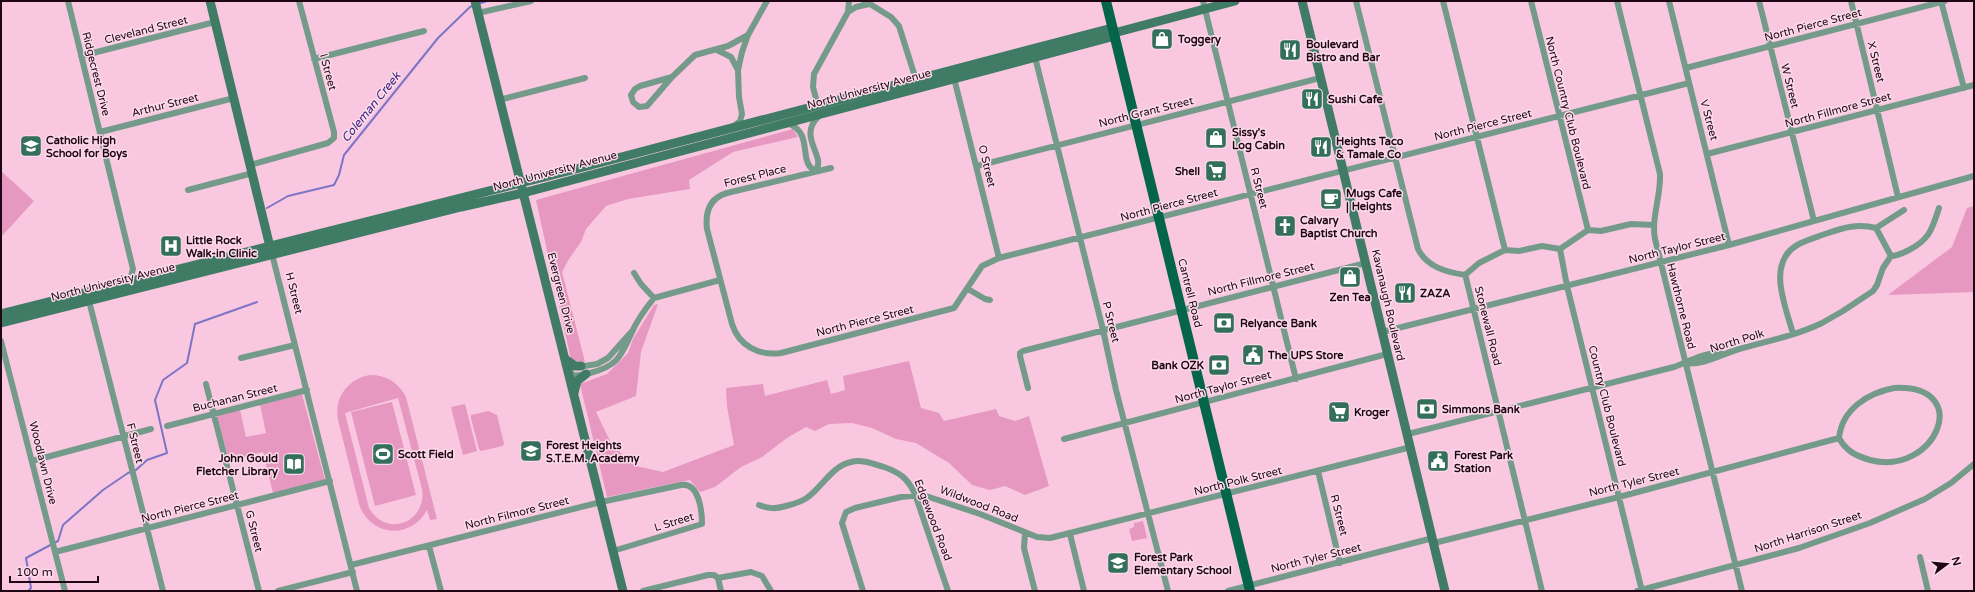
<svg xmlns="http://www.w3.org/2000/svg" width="1975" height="592" font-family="'Varela Round',sans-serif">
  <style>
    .green { fill: #e698c0; fill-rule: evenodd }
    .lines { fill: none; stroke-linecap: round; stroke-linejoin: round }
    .stream { stroke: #7e74c6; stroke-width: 2 }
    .street { stroke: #749a8a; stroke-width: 6 }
    .secondary { stroke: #407b65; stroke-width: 9 }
    .primary { stroke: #04654b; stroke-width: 10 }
    .labels { text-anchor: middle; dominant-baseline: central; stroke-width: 3; stroke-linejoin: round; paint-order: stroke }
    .street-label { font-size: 11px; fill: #200514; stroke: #fcdbea }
    .poi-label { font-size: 11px; font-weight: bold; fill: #200514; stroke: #fcdbea; text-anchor: start }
    .water-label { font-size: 12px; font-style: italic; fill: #3b2182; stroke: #fcdbea }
  </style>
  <rect width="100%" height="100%" fill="#f9c8e0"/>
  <path class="green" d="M 793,129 L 798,137 L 733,152 L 689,180 L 690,189 L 628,199 L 606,206 L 586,229 L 581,242 L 569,259 L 562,272 L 585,362 L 571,360 L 536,200 Z
    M 1,171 L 34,201 L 1,237 Z
    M 1974,206 L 1974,292 L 1888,295 L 1952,247 L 1967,208 Z
    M 658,304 L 641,352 L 636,396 L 596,412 L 612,445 L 636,466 L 663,472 L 734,445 L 727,407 L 726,388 L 763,384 L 765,396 L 827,380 L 831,394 L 845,390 L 843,376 L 909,361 L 921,408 L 939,413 L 944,421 L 996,409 L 999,416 L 1015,421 L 1029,416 L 1049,486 L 1025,495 L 1005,486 L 990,490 L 972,485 L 949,463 L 916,443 L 896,439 L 872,428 L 852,423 L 829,424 L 815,431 L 806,427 L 787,438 L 762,457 L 741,467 L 715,487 L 700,492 L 690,480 L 607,497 L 580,384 L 607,374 L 628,353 L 633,339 L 654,305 Z
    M 370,375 C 387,375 399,383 406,397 L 437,519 L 430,520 L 427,510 C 411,540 370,537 359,504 L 338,420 C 334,397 348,379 370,375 ZM 398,398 L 422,489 C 427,523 386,538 369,508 L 345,413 Z
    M 302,394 L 325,480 L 273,493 L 263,452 L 229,461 L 217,415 L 240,410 L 246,437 L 266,433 L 260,405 Z
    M 392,402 L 416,495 L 375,506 L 351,412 Z
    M 465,404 L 477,451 L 463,455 L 451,407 Z
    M 488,411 L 497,415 L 504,443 L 503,446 L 481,451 L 479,449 L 471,418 L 471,415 Z
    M 1143,521 L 1147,538 L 1132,541 L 1129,529 L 1134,527 L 1134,523 Z"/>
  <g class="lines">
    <path class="stream" d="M 478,4 L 487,1
      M 267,208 L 288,196 L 334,185 L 339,175 L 344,155 L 438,38 L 470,7 L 474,5
      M 28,591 L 31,588 L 26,558 L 58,541 L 63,525 L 103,490 L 128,473 L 136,470 L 147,460 L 167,453 L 155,400 L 163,380 L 187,363 L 195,324 L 257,302"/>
    <path class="street" d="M 68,1 L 133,269 L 131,276 L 125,283
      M 865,1 L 891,17 L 899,26 L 917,83
      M 1203,1 L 1296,379
      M 1356,1 L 1418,249 C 1427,267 1446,272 1465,275 L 1466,278 L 1542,591
      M 1443,1 L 1505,250
      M 1531,1 L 1588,230
      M 1617,1 L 1660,174 C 1661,196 1651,218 1655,239 L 1742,591
      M 1669,1 L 1729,245
      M 1759,1 L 1814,221
      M 1851,1 L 1898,197
      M 1941,1 L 1964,88
      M 848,12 L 856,7 L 869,4
      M 478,13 L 531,1
      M 717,50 L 731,57 L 738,70
      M 81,56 L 215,22
      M 1035,57 L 1103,330 L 1116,390 L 1168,591
      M 314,59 L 424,31
      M 1686,68 L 1945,1
      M 672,77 L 647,106 L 639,107 L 633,102 L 631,95 L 635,89 L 640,86 L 672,77 L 695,55 L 728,46 L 748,35
      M 954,78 L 999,258
      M 499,100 L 585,78
      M 818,106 L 813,87 L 814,74 L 848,12 L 849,1
      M 787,123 C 815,133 797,161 815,171 C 828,157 796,137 819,116
      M 734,126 L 740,121 L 742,114 L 739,97 L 738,70 L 742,52 L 748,35 L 767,1
      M 100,132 L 234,98
      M 1707,154 L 1974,85
      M 250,165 L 328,143 L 334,138 L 334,132 L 299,1
      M 977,166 L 1320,78
      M 831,168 L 727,193 C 710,198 705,212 707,229 L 732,324 C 739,346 759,356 781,353 L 954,308 L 982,266 L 999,258 L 1689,83
      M 188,190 L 253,173
      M 1876,228 L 1904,210
      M 1560,249 L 1567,286 L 1642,591
      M 1560,249 L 1588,230 L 1601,231 L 1631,224 L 1654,225
      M 272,254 L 357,591
      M 1891,256 C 1898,256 1903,253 1909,250 C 1930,239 1932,229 1939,208
      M 634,273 L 641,284 L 654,298
      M 1465,275 L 1479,263 L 1505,250 L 1519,251 L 1542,246 L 1560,249
      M 968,289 L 985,299 L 990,300
      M 89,301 L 163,591
      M 1382,332 L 1729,245 L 1974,176
      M 1,341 L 65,591
      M 241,358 L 295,345
      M 1685,363 C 1703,366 1722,354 1739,349 C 1767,341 1795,336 1822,323 L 1843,311 L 1873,291 L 1877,285 L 1883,268 L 1891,256 L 1876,228 C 1857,223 1843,228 1825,234 C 1817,237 1807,240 1799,244 C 1765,262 1786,307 1793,334
      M 578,367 L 597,364 L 608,358 L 633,330
      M 571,372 L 569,373 C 576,377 582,375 590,373 C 618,366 621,356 632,332 C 637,320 646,308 654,298 L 720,280
      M 206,384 L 259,591
      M 1028,388 L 1020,356 L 1020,353 L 1023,351 L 1366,263
      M 1894,388 C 1975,384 1936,477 1870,460 C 1856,456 1846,451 1839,438 C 1842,409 1868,393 1894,388 Z
      M 167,426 L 307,390
      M 1408,434 L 1674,367 C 1685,363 1712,349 1723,354
      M 1064,439 L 1387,354
      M 32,461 L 151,429
      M 1318,471 L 1340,563
      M 759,505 C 769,509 775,509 786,506 C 794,504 802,502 808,497 C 823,486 832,466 851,462 C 862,459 874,464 884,467 C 901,473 908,479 915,494 L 948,591
      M 1025,533 L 1024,548 L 1035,591
      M 1070,534 L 1084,591
      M 1434,543 L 1619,497 L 1839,438
      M 429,546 L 441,591
      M 55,552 L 330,481
      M 1920,557 L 1928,591
      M 351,565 L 601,502 L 681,485 C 699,482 702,511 702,524 L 613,551
      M 718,578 L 721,591
      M 278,591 L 353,572
      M 643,591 L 708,575 L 714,575 L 718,578 L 751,572 L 762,576 L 771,591
      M 863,591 L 842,523 L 846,512 L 855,508 L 901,497 L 923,495 L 980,514 L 1037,537 L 1050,538 L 1411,447
      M 1228,591 L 1433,538
      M 1637,591 L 1799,548 L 1870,523 L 1925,499 L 1951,483 L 1974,464"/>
    <path class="secondary" d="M 210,1 L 271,251
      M 475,1 L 623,591
      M 1302,1 L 1445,591
      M 1114,33 L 1235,1
      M 1,314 L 572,170 L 1112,28
      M 1,323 L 461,207 L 523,193 L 1115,36
      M 565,359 L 575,366 L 581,366
      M 574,393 L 577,381 L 586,374"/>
    <path class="primary" d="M 1106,1 L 1250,591"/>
  </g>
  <defs>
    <g id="shop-square" transform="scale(1.15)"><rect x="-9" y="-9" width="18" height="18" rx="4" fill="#336f5a" stroke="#fcdbea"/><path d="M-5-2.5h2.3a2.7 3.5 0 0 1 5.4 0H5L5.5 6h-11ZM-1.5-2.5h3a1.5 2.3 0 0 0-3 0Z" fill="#fff"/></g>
    <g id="restaurant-square" transform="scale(1.15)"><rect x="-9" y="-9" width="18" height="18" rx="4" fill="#336f5a" stroke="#fcdbea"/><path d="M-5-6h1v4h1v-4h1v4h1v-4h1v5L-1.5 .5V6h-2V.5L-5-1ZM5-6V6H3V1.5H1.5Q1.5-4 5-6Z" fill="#fff"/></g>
    <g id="school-square" transform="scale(1.15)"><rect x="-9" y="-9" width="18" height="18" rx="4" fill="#336f5a" stroke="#fcdbea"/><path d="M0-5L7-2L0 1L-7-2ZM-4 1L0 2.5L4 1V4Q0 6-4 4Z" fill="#fff"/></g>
    <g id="supermarket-square" transform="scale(1.15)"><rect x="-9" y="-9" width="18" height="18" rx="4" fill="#336f5a" stroke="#fcdbea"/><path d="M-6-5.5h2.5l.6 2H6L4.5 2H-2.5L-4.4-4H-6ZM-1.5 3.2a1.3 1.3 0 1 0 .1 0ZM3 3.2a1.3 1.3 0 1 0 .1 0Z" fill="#fff"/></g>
    <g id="cafe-square" transform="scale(1.15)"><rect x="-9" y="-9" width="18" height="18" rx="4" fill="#336f5a" stroke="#fcdbea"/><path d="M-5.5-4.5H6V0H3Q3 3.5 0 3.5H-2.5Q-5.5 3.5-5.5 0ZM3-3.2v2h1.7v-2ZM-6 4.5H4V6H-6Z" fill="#fff"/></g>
    <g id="church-square" transform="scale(1.15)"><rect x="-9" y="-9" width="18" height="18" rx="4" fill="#336f5a" stroke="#fcdbea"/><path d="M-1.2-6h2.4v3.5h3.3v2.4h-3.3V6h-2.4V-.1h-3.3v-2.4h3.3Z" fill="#fff"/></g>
    <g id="hospital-square" transform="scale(1.15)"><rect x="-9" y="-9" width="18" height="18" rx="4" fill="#336f5a" stroke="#fcdbea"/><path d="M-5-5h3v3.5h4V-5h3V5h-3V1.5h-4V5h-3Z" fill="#fff"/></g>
    <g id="bank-square" transform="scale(1.15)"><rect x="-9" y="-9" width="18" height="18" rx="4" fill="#336f5a" stroke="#fcdbea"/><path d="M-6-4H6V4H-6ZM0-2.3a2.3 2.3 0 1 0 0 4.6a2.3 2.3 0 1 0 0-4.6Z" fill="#fff"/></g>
    <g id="civic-square" transform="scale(1.15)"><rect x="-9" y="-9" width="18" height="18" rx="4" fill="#336f5a" stroke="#fcdbea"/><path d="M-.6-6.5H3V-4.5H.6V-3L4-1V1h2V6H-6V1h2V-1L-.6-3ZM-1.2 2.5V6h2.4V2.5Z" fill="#fff"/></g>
    <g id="stadium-square" transform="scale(1.15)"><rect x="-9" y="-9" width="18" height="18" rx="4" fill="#336f5a" stroke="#fcdbea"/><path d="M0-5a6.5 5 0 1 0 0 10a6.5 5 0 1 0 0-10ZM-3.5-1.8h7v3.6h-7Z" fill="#fff"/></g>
    <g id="library-square" transform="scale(1.15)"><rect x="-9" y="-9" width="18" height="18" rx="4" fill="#336f5a" stroke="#fcdbea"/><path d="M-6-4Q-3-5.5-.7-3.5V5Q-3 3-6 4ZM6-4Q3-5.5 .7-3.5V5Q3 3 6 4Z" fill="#fff"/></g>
  </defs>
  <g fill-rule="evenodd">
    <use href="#shop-square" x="1162" y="39"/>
    <use href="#restaurant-square" x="1290" y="50"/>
    <use href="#restaurant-square" x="1312" y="99"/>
    <use href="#shop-square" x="1216" y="138"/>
    <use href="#school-square" x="31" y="146"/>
    <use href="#restaurant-square" x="1321" y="147"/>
    <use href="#supermarket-square" x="1216" y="171"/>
    <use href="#cafe-square" x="1331" y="199"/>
    <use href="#church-square" x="1285" y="226"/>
    <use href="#hospital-square" x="171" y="246"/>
    <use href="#shop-square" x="1350" y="277"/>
    <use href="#restaurant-square" x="1405" y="293"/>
    <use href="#bank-square" x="1224" y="323"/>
    <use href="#civic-square" x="1253" y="355"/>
    <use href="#bank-square" x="1219" y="365"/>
    <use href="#bank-square" x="1427" y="409"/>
    <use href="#supermarket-square" x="1339" y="412"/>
    <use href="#school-square" x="531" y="451"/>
    <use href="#stadium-square" x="383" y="454"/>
    <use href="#civic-square" x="1438" y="461"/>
    <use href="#library-square" x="294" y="464"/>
    <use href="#school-square" x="1118" y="563"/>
  </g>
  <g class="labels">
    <g class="street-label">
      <text transform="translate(1813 25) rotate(-15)">North Pierce Street</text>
      <text transform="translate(146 30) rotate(-14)">Cleveland Street</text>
      <text transform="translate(1876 62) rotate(76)">X Street</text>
      <text transform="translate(328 72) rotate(75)">I Street</text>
      <text transform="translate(96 74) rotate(76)">Ridgecrest Drive</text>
      <text transform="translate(1790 86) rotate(76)">W Street</text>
      <text transform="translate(869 89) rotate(-15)">North University Avenue</text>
      <text transform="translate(165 105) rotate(-14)">Arthur Street</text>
      <text transform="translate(1838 110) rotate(-15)">North Fillmore Street</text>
      <text transform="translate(1146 112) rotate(-14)">North Grant Street</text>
      <text transform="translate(1568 113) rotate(76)">North Country Club Boulevard</text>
      <text transform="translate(1709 120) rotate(75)">V Street</text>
      <text transform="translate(1483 125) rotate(-14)">North Pierce Street</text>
      <text transform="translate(987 166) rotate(76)">O Street</text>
      <text transform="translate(555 171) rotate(-15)">North University Avenue</text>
      <text transform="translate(755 176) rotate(-14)">Forest Place</text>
      <text transform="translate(1259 188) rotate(76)">R Street</text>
      <text transform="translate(1169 205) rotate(-15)">North Pierce Street</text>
      <text transform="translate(1677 248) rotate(-14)">North Taylor Street</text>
      <text transform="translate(1261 279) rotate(-14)">North Fillmore Street</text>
      <text transform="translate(113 282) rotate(-14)">North University Avenue</text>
      <text transform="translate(294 293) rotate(76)">H Street</text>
      <text transform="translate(561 293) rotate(76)">Evergreen Drive</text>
      <text transform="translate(1190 293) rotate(76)">Cantrell Road</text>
      <text transform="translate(1388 305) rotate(77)">Kavanaugh Boulevard</text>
      <text transform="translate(1681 306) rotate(76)">Hawthorne Road</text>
      <text transform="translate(865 321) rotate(-14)">North Pierce Street</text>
      <text transform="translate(1111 322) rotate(76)">P Street</text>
      <text transform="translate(1488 326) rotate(76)">Stonewall Road</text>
      <text transform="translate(1737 341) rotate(-17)">North Polk</text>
      <text transform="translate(1223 387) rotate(-15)">North Taylor Street</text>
      <text transform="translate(235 398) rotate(-14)">Buchanan Street</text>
      <text transform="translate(1607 406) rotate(76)">Country Club Boulevard</text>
      <text transform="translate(135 443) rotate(76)">F Street</text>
      <text transform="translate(43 463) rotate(76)">Woodlawn Drive</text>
      <text transform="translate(1238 481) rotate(-14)">North Polk Street</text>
      <text transform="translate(1634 482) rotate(-14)">North Tyler Street</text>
      <text transform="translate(979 504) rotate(21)">Wildwood Road</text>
      <text transform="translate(190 507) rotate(-14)">North Pierce Street</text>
      <text transform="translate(517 513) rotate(-14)">North Filmore Street</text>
      <text transform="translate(1339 515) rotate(76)">R Street</text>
      <text transform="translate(933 520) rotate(69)">Edgewood Road</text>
      <text transform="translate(674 522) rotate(-17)">L Street</text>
      <text transform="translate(254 531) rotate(76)">G Street</text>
      <text transform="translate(1808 532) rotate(-18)">North Harrison Street</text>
      <text transform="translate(1316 558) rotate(-14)">North Tyler Street</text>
    </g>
    <g class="poi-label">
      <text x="1178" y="39">Toggery</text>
      <text x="1306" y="44">Boulevard<tspan x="1306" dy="13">Bistro and Bar</tspan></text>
      <text x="1328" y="99">Sushi Cafe</text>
      <text x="1232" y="132">Sissy's<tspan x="1232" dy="13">Log Cabin</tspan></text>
      <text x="46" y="140">Catholic High<tspan x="46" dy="13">School for Boys</tspan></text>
      <text x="1336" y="141">Heights Taco<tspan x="1336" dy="13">&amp; Tamale Co</tspan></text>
      <text x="1200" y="171" text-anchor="end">Shell</text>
      <text x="1346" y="193">Mugs Cafe<tspan x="1346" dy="13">| Heights</tspan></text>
      <text x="1300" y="220">Calvary<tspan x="1300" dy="13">Baptist Church</tspan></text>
      <text x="186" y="240">Little Rock<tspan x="186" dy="13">Walk-in Clinic</tspan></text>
      <text x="1420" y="293">ZAZA</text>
      <text x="1350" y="297" text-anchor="middle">Zen Tea</text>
      <text x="1240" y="323">Relyance Bank</text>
      <text x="1268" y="355">The UPS Store</text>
      <text x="1204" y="365" text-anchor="end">Bank OZK</text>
      <text x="1442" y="409">Simmons Bank</text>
      <text x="1354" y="412">Kroger</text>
      <text x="546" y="445">Forest Heights<tspan x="546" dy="13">S.T.E.M. Academy</tspan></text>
      <text x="398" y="454">Scott Field</text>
      <text x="1454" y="455">Forest Park<tspan x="1454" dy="13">Station</tspan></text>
      <text x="278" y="458" text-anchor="end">John Gould<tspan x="278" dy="13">Fletcher Library</tspan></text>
      <text x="1134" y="557">Forest Park<tspan x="1134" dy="13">Elementary School</tspan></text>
    </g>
    <g class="water-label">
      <text transform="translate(371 107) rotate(-51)">Coleman Creek</text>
    </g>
  </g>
  <rect width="1975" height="592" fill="none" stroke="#200514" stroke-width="4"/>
  <g transform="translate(1947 564) rotate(74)" stroke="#fcdbea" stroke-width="3" paint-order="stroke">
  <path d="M0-3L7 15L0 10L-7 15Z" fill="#200514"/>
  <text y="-6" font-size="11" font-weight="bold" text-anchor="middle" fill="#200514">N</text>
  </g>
  <path d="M10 576v6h88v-6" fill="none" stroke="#200514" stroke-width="2"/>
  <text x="16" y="576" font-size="12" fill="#200514" stroke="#fcdbea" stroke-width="3" paint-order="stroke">100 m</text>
</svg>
